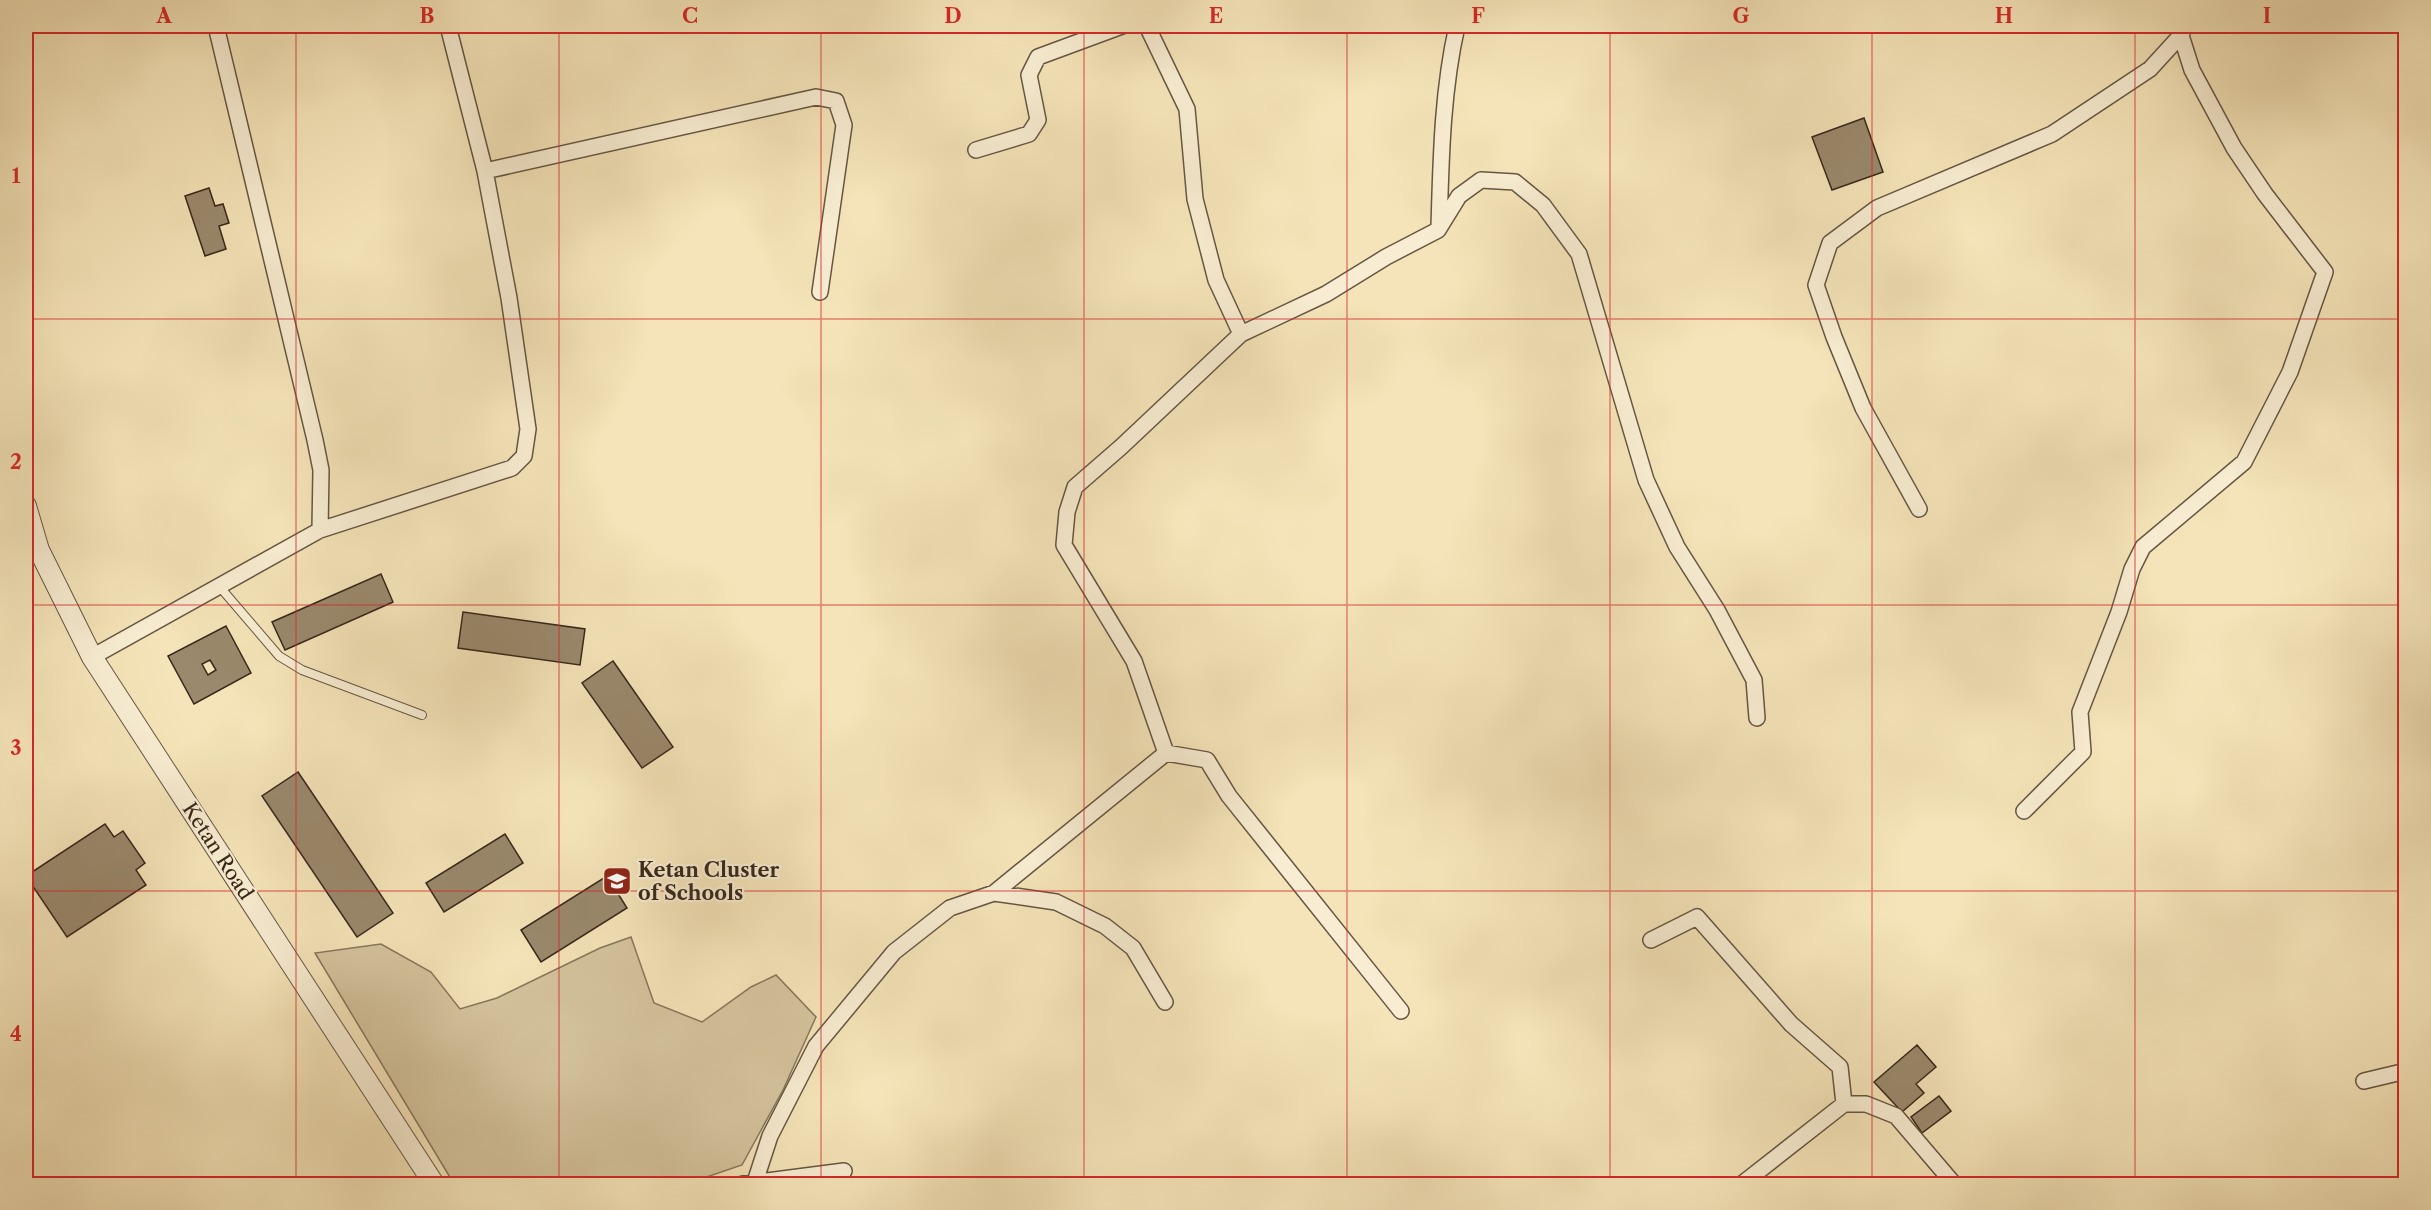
<svg xmlns="http://www.w3.org/2000/svg" width="2431" height="1210" font-family="'Libre Caslon Text',serif">
  <style>
    .green { fill: #d5c49e; stroke: #86765c; stroke-width: 1.5 }
    .building { fill: #9a896d; stroke: #37271a; stroke-width: 1.5; fill-rule: evenodd }
    .lines { fill: none; stroke-linecap: round; stroke-linejoin: round }
    .service-casing { stroke: #665642; stroke-width: 10 }
    .minor-casing { stroke: #665642; stroke-width: 18 }
    .tertiary-casing { stroke: #665642; stroke-width: 22 }
    .service { stroke: #f8edd2; stroke-width: 8 }
    .minor { stroke: #f8edd2; stroke-width: 15 }
    .tertiary { stroke: #f8edd2; stroke-width: 20 }
    .grid { fill: none; stroke: #d62828; stroke-width: 1.5; stroke-opacity: 0.55 }
    .labels { text-anchor: middle; dominant-baseline: central; stroke-width: 4.5; stroke-linejoin: round; paint-order: stroke }
    .street-label { font-size: 20px; fill: #37271a; stroke: #f8edd2 }
    .poi-label { font-size: 20px; font-weight: bold; fill: #37271a; stroke: #f8edd2; text-anchor: start }
    .neatline { fill: none; stroke: #d62828; stroke-width: 2 }
    .grid-label { font-size: 20px; text-anchor: middle; font-weight: bold; fill: #d62828 }
  </style>
  <rect width="100%" height="100%" fill="#f5e4b9"/>
  <filter id="stains"><feTurbulence type="fractalNoise" baseFrequency=".00333" numOctaves="4"/><feColorMatrix values="0 0 0 0 .2 0 0 0 0 .09 0 0 0 0 .02 0 0 0 .5 -.17"/></filter>
  <radialGradient id="worn" r=".72"><stop offset=".6" stop-color="#630" stop-opacity="0"/><stop offset="1" stop-color="#630" stop-opacity=".3"/></radialGradient>
  <path class="green" d="M 631,937 L 654,1003 L 702,1022 L 751,987 L 776,975 L 816,1017 L 783,1090 L 742,1165 L 686,1184 L 454,1184 L 315,953 L 381,944 L 431,972 L 460,1009 L 497,998 L 600,948 Z"/>
  <path class="building" d="M 1864,118 L 1883,172 L 1832,190 L 1812,137 Z
    M 209,188 L 215,206 L 223,204 L 229,223 L 219,226 L 226,249 L 205,256 L 185,196 Z
    M 381,574 L 393,602 L 285,650 L 272,622 Z
    M 463,612 L 585,629 L 580,665 L 458,648 Z
    M 226,626 L 251,673 L 194,704 L 168,656 ZM 210,660 L 216,670 L 208,675 L 202,664 Z
    M 613,661 L 673,747 L 642,768 L 582,683 Z
    M 298,772 L 393,913 L 357,937 L 262,796 Z
    M 105,824 L 114,837 L 123,831 L 145,863 L 136,870 L 146,885 L 67,937 L 26,876 Z
    M 505,834 L 523,863 L 444,912 L 426,883 Z
    M 607,876 L 627,908 L 541,962 L 521,930 Z
    M 1917,1045 L 1936,1067 L 1916,1084 L 1924,1093 L 1902,1112 L 1874,1082 Z
    M 1939,1096 L 1951,1111 L 1922,1133 L 1911,1117 Z"/>
  <g class="lines">
    <g class="service-casing">
      <path id="service" d="M 219,586 L 279,656 L 302,670 L 422,715"/>
    </g>
    <g class="minor-casing">
      <path id="minor" d="M 216,26 L 315,440 L 321,470 L 320,530
        M 1147,26 L 1187,109 L 1195,199 L 1216,280 L 1241,334
        M 976,150 L 1029,134 L 1038,120 L 1029,75 L 1038,57 L 1122,26
        M 485,171 L 816,97 L 836,101 L 844,125 L 820,292
        M 1439,227 C 1441,160 1442,92 1457,26
        M 1919,509 L 1863,408 L 1834,337 L 1816,285 L 1830,243 L 1877,208 L 2052,134 L 2150,69 L 2182,34
        M 92,657 L 320,530 L 512,468 L 524,456 L 528,429 L 509,298 L 485,171 L 448,26
        M 2024,811 L 2083,752 L 2080,712 L 2119,612 L 2132,569 L 2143,547 L 2244,462 L 2290,372 L 2325,272 L 2265,194 L 2234,148 L 2192,70 L 2178,26
        M 994,893 L 1166,753
        M 1651,940 L 1697,917 L 1791,1024 L 1840,1067 L 1844,1104
        M 1401,1011 L 1229,796 L 1207,760 L 1166,753 L 1134,661 L 1064,545 L 1067,512 L 1075,487 L 1121,447 L 1241,334 L 1326,294 L 1386,257 L 1438,230 L 1459,196 L 1481,180 L 1515,182 L 1543,205 L 1579,254 L 1646,480 L 1677,547 L 1717,610 L 1754,680 L 1757,718
        M 2364,1081 L 2406,1071
        M 755,1182 L 770,1136 L 816,1046 L 894,952 L 950,908 L 994,893 L 1056,902 L 1105,926 L 1133,948 L 1165,1002
        M 743,1184 L 844,1171
        M 1742,1184 L 1844,1104 L 1866,1104 L 1896,1116 L 1954,1184"/>
    </g>
    <g class="tertiary-casing">
      <path id="tertiary" d="M 26,506 L 39,550 L 92,657 L 434,1184"/>
    </g>
    <use href="#service" class="service"/>
    <use href="#minor" class="minor"/>
    <use href="#tertiary" class="tertiary"/>
  </g>
  <path class="grid" d="M 296,26 L 296,1184M 559,26 L 559,1184M 821,26 L 821,1184M 1084,26 L 1084,1184M 1347,26 L 1347,1184M 1610,26 L 1610,1184M 1872,26 L 1872,1184M 2135,26 L 2135,1184M 26,319 L 2406,319M 26,605 L 2406,605M 26,891 L 2406,891"/>
  <defs>
    <g id="school-square" transform="scale(1.5)"><rect x="-9" y="-9" width="18" height="18" rx="4" fill="#8f2418" stroke="#f8edd2"/><path d="M0-5L7-2L0 1L-7-2ZM-4 1L0 2.5L4 1V4Q0 6-4 4Z" fill="#fff"/></g>
  </defs>
  <g fill-rule="evenodd">
    <use href="#school-square" x="617" y="881"/>
  </g>
  <g class="labels">
    <g class="street-label">
      <text transform="translate(218 851) rotate(57)">Ketan Road</text>
    </g>
    <g class="poi-label">
      <text x="638" y="870">Ketan Cluster<tspan x="638" dy="23">of Schools</tspan></text>
    </g>
  </g>
  <rect width="2431" height="1210" fill="none" stroke="#f5e4b9" stroke-width="66"/>
  <rect x="33" y="33" width="2365" height="1144" class="neatline"/>
  <g class="grid-label">
    <text x="164" y="23">A</text>
    <text x="427" y="23">B</text>
    <text x="690" y="23">C</text>
    <text x="953" y="23">D</text>
    <text x="1216" y="23">E</text>
    <text x="1478" y="23">F</text>
    <text x="1741" y="23">G</text>
    <text x="2004" y="23">H</text>
    <text x="2267" y="23">I</text>
    <text x="16" y="183">1</text>
    <text x="16" y="469">2</text>
    <text x="16" y="755">3</text>
    <text x="16" y="1041">4</text>
  </g>
  <rect width="100%" height="100%" filter="url(#stains)"/>
  <rect width="100%" height="100%" fill="url(#worn)"/>
</svg>
